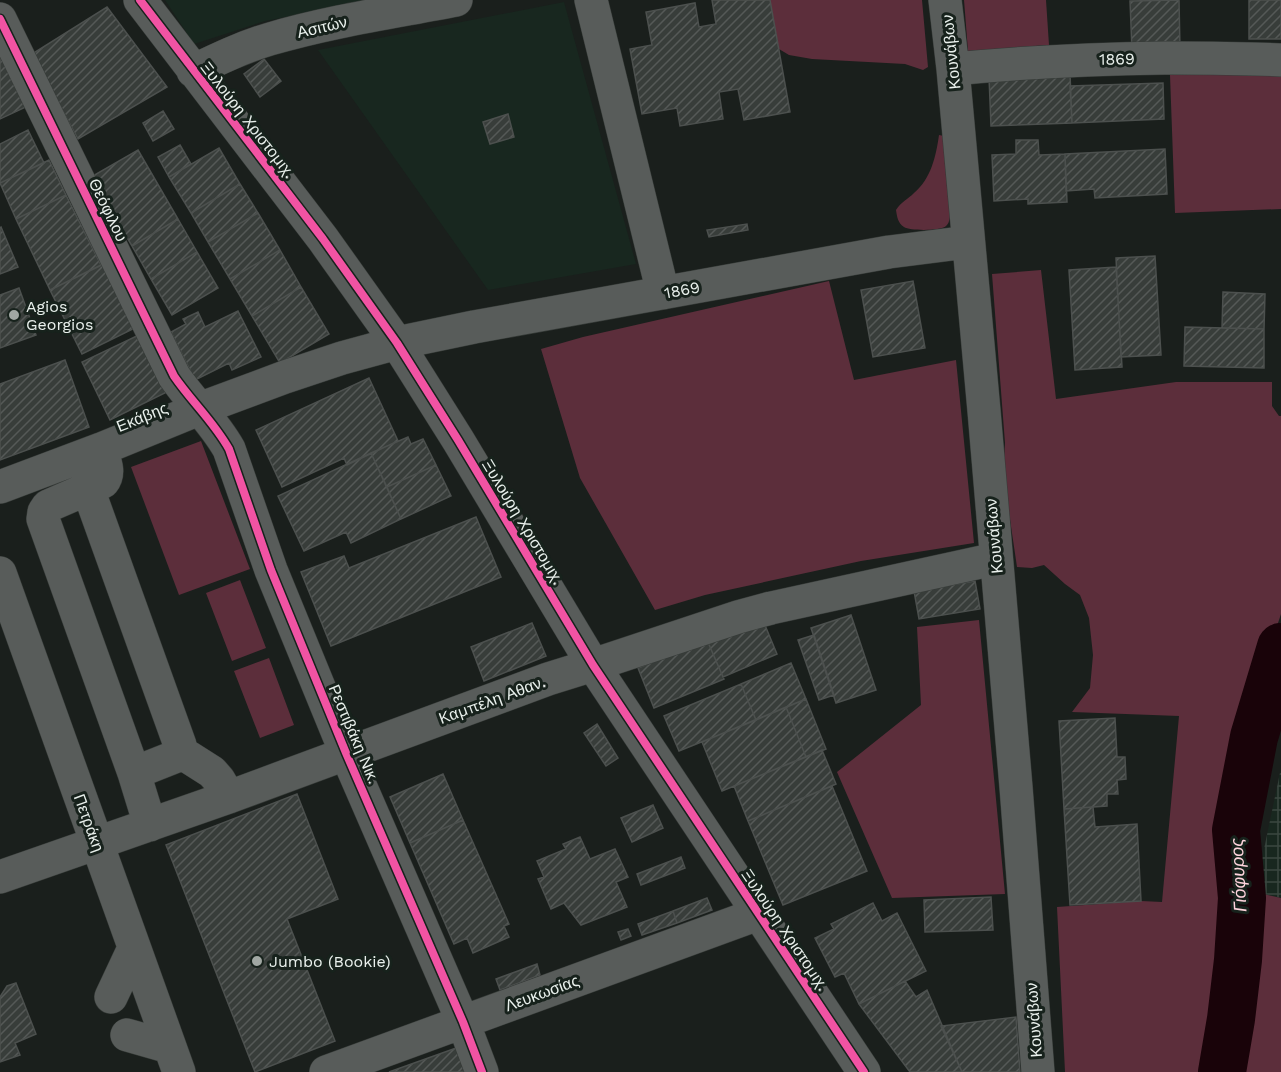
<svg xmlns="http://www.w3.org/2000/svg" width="1281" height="1072" font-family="'Work Sans',sans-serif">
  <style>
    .built { fill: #18271f }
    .industrial { fill: url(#industrial-grid) }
    .green { fill: #5c2e3b }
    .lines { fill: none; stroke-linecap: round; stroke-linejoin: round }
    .river { stroke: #190309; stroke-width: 48 }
    .building { fill: url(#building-hatch); stroke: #4c504e; stroke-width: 1.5 }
    .minor-casing { stroke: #363b38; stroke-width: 34 }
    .minor { stroke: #585c5a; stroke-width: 33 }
    .cycleway-casing { stroke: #17221c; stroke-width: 11 }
    .cycleway { stroke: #f153a3; stroke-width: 8 }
    .poi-dot { fill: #a1a7a3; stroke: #17221c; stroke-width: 2 }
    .labels { text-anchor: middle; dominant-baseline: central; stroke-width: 6; stroke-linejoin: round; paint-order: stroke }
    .street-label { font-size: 16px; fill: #e9f0ec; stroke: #17221c }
    .poi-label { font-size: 16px; fill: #e9f0ec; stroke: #17221c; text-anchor: start }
    .water-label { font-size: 18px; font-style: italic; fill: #ffd4dd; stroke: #17221c }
  </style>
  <defs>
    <pattern id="industrial-grid" width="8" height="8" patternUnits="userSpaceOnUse" patternTransform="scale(1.5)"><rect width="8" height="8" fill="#18271f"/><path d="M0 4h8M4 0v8" fill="none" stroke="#3a4740"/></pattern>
    <pattern id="building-hatch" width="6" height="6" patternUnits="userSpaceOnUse" patternTransform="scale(1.5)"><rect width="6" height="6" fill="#383d3a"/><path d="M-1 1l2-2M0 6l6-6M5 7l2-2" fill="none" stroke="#555957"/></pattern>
  </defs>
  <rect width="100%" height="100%" fill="#1a1f1c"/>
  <path class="built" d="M 165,0 L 376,0 L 265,21 L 194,44 Z
    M 564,2 L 636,264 L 488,290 L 318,50 Z"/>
  <path class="industrial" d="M 1281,768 L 1281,898 L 1255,892 Z"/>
  <path class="green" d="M 770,0 L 922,0 L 928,67 L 923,70 L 905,64 L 812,59 L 789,55 L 779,49 Z
    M 964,0 L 1046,0 L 1049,45 L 968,51 Z
    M 1223,73 L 1281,74 L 1281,209 L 1175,213 L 1170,75 Z
    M 939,135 L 944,136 L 950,217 C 949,221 949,223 946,226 C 941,231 910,231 904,227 C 898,223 897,217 896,210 C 901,202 908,199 914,193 C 931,179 936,156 939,135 Z
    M 1041,270 L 1056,399 L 1176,382 L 1272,382 L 1272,406 L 1279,416 L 1281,416 L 1281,614 L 1273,638 L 1242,746 L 1228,825 L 1229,865 L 1222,946 L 1221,997 L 1206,1072 L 1065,1072 L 1057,907 L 1141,901 L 1162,902 L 1179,716 L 1072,712 L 1090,688 L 1093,655 L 1089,618 L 1080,595 L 1065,584 L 1044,565 L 1032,568 L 1017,567 L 1003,472 L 1005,443 L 992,274 Z
    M 829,281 L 854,380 L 956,360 L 974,543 L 861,561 L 705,595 L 655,610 L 580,478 L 541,349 L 583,337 Z
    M 201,441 L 250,569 L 179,595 L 131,467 Z
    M 240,580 L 266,648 L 232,661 L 206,593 Z
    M 979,620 L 1005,894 L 892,898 L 837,772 L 921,705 L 917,627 Z
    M 269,658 L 294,725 L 260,738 L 234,671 Z
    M 1255,892 L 1281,898 L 1281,1072 L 1244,1072 L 1250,999 Z"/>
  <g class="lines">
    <path class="river" d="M 1222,1072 L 1231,1019 L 1238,960 L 1242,898 L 1236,830 L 1254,737 L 1281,647"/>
  </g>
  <path class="building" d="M 712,0 L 770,0 L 790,112 L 744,120 L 738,89 L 719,92 L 723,119 L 680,126 L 677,108 L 642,114 L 630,49 L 652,45 L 646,12 L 695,3 L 699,27 L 716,24 Z
    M 1179,0 L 1180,49 L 1132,50 L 1130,1 Z
    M 1249,0 L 1281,0 L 1281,39 L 1249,39 Z
    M 107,7 L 167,87 L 78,139 L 32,54 Z
    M 0,46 L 28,106 L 0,119 Z
    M 264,59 L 281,81 L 260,97 L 244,74 Z
    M 1070,74 L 1072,123 L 991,126 L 989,77 Z
    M 1163,83 L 1164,119 L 1072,123 L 1070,86 Z
    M 163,111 L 174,129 L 153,141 L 143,123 Z
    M 508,114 L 514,137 L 490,144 L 483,122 Z
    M 28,130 L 44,163 L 0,183 L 0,144 Z
    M 1016,140 L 1038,140 L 1039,155 L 1065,154 L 1067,202 L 1028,204 L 1028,199 L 994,201 L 992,155 L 1016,154 Z
    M 180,145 L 191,164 L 169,177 L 158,157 Z
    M 219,148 L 240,184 L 191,213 L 169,177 Z
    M 1165,149 L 1167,194 L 1095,198 L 1094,189 L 1066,191 L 1065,154 Z
    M 138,150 L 178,219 L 132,246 L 91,177 Z
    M 49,160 L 66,195 L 16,219 L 0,183 Z
    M 240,184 L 258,213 L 208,242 L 191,213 Z
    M 66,195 L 101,265 L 50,290 L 16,219 Z
    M 258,213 L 280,250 L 230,279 L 208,242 Z
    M 178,219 L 197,252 L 151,279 L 132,246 Z
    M 747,224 L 748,230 L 709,237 L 707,230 Z
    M 1,227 L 18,267 L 0,274 L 0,228 Z
    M 280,250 L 301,287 L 252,316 L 230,279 Z
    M 197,252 L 218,288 L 172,315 L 151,279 Z
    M 1155,256 L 1161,355 L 1121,357 L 1116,258 Z
    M 108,262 L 139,326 L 82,354 L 50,290 Z
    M 1116,267 L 1122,367 L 1075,370 L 1069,270 Z
    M 913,281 L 925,348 L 873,357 L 861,290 Z
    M 301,287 L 329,334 L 280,363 L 252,316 Z
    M 19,288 L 36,335 L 0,348 L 0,295 Z
    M 1223,292 L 1265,294 L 1264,329 L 1222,328 Z
    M 238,311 L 261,357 L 232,370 L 229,363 L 195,380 L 171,332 L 186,324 L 183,319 L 198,312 L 205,327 Z
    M 1185,327 L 1264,329 L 1264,368 L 1184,366 Z
    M 143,333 L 171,390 L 110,420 L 82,362 Z
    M 65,360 L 89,427 L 0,460 L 0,384 Z
    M 369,378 L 398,441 L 347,465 L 344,458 L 282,487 L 256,430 Z
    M 408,437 L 411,444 L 423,439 L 436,465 L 387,487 L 371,453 Z
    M 371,453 L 401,519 L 351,543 L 346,532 L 304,551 L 278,496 Z
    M 436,465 L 451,496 L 401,519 L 387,487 Z
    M 476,517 L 501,577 L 331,646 L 301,572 L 344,556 L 349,568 Z
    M 975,581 L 980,609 L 919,619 L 914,591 Z
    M 851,615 L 876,690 L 836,703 L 811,628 Z
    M 762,618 L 777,654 L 723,677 L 707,640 Z
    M 532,623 L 546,656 L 484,681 L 471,647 Z
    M 814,635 L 834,695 L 819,700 L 798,640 Z
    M 707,640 L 724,679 L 654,708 L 638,668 Z
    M 791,663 L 806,699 L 756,720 L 741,684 Z
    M 741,684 L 756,720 L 679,751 L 664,716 Z
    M 806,699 L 826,749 L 806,757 L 786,707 Z
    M 786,707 L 806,757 L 722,791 L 702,742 Z
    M 1115,718 L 1117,757 L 1125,757 L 1126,779 L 1117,780 L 1118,794 L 1107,794 L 1107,806 L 1064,809 L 1059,721 Z
    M 597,724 L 618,758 L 606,766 L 584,733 Z
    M 822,750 L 836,784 L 748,821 L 734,786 Z
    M 443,774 L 463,820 L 410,843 L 390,797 Z
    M 832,786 L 867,871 L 783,905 L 748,821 Z
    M 297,794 L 338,899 L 287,919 L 335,1041 L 255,1072 L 166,845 Z
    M 653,805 L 663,828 L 632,842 L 621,818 Z
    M 1093,807 L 1095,827 L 1137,824 L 1141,901 L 1070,905 L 1064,809 Z
    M 463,820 L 509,924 L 504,926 L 509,937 L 473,953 L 467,938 L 454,944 L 410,843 Z
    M 580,837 L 590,859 L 615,849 L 628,877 L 616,882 L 627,907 L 581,925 L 564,903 L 551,909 L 538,879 L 544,877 L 537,861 L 566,849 L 563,844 Z
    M 681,857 L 685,868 L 641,885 L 637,874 Z
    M 991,897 L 993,930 L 925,932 L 924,900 Z
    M 707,898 L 712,910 L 677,923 L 673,911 Z
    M 873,903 L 882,921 L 897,913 L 926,971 L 859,1004 L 844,973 L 835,977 L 815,938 L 834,929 L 831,924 Z
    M 673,911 L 677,923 L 642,935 L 638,924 Z
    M 628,929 L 631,936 L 621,940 L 618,932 Z
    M 537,964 L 540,975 L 500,990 L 496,979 Z
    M 905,981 L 916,997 L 927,990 L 962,1072 L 910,1072 L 859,1004 Z
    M 16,983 L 36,1034 L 15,1043 L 20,1055 L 0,1062 L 0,997 L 7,986 Z
    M 1016,1017 L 1020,1072 L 962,1072 L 941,1026 Z
    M 459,1047 L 471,1072 L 389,1072 Z"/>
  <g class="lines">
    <g class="minor-casing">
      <path id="minor" d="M 140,0 L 323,239 L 397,343 L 458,440 L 593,665 L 864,1072
        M 591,0 L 663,293
        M 945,0 L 953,69 L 984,411 L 1016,787 L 1038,1072
        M 0,19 L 174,376 C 191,401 214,422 229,449 L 271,570 L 346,753 L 463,1022 L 482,1072
        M 953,69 C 1024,62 1094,59 1165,58 C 1204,58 1243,58 1281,60
        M 193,71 C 218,59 243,47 270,39 C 331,21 394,12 456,0
        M 101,449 C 104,460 111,472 103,482 L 48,506 L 44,512 L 43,519 L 134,773 L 150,825
        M 0,487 L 101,449 L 199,409 L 285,377 L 342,358 L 397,343 L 474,327 L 889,252 L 968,242
        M 88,489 L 180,745 L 177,756 L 134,773
        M 0,573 L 179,1072
        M 179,751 L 212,772 L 219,780 L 229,797
        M 0,877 L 229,797 L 548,679 L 593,665 L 738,617 L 771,608 L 995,559
        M 111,997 L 134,948
        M 127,1035 L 169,1047
        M 326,1072 L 758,914"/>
    </g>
    <use href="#minor" class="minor"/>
    <g class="cycleway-casing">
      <path id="cycleway" d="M 140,0 L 323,239 L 397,343 L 458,440 L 593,665 L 864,1072
        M 0,19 L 174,376 C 191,401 214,422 229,449 L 271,570 L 346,753 L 463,1022 L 482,1072"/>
    </g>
    <use href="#cycleway" class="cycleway"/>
  </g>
  <g class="poi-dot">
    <circle cx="14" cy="315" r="6"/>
    <circle cx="257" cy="961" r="6"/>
  </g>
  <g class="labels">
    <g class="street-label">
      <text transform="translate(322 27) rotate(-13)">Ασιτών</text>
      <text transform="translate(951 52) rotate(-96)">Κουνάβων</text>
      <text transform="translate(1117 59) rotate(-1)">1869</text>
      <text transform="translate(248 120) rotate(52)">Ξυλούρη Χριστομιχ.</text>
      <text transform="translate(108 210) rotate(64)">Θεόφιλου</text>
      <text transform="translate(682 290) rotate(-11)">1869</text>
      <text transform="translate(142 417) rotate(-22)">Εκάβης</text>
      <text transform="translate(523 522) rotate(59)">Ξυλούρη Χριστομιχ.</text>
      <text transform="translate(994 536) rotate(-95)">Κουνάβων</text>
      <text transform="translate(492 700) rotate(-20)">Καμπέλη Αθαν.</text>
      <text transform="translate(354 734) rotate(67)">Ρεστιβάκη Νικ.</text>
      <text transform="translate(89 823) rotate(70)">Πετράκη</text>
      <text transform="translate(785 930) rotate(56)">Ξυλούρη Χριστομιχ.</text>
      <text transform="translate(542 993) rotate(-20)">Λευκωσίας</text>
      <text transform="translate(1034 1020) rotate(-94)">Κουνάβων</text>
    </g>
    <g class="poi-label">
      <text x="26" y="306">Agios<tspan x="26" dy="18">Georgios</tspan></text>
      <text x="269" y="961">Jumbo (Bookie)</text>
    </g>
    <g class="water-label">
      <text transform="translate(1238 875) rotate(-93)">Γιόφυρος</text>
    </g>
  </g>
</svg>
